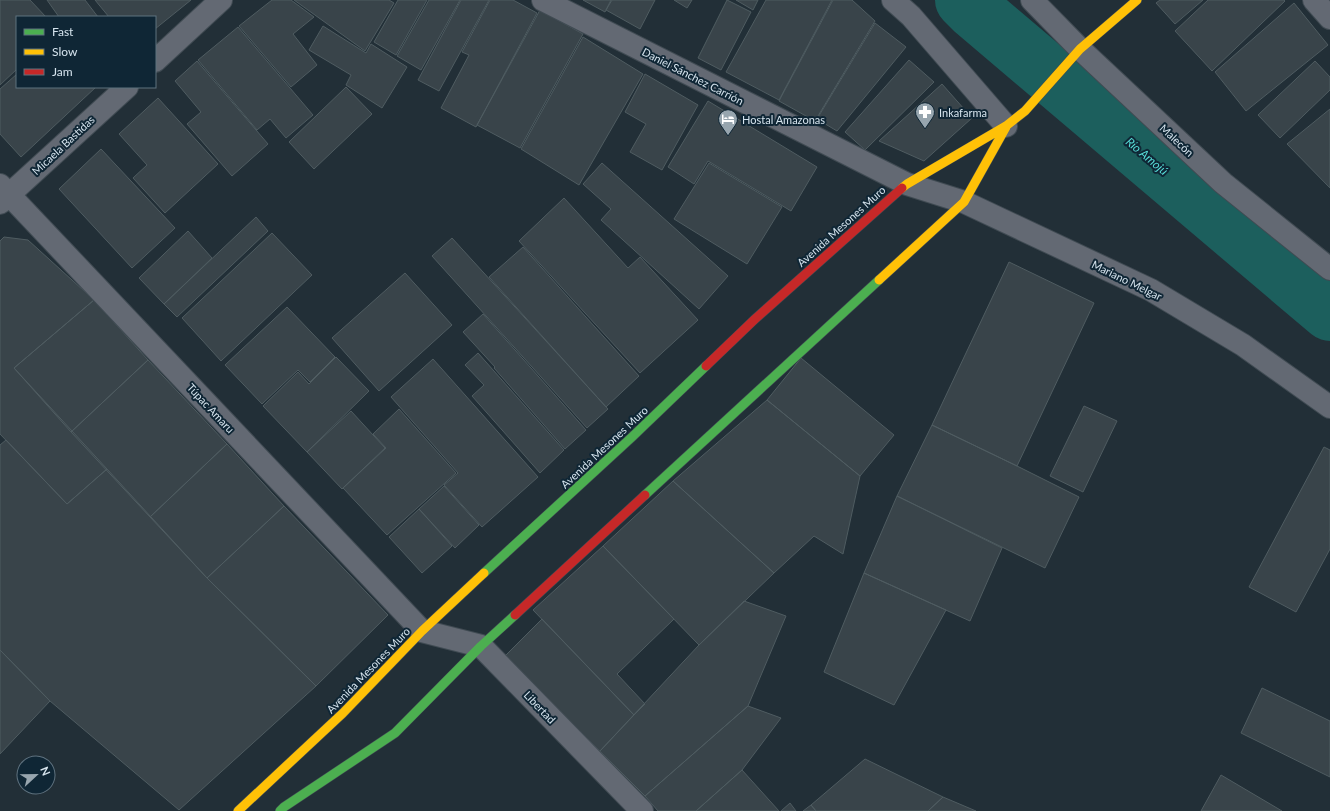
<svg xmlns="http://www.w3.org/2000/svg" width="1330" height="811" font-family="Lato,sans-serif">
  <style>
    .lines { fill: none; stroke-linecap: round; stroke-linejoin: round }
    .river { stroke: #1c5f5d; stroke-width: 58 }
    .building { fill: #39444a; stroke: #4f5c61 }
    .street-casing { stroke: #404b53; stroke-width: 24 }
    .fast-casing { stroke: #404b53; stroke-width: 10 }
    .slow-casing { stroke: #404b53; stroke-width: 10 }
    .jam-casing { stroke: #404b53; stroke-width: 10 }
    .street { stroke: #636973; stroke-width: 22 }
    .fast { stroke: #4caf50; stroke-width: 9 }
    .slow { stroke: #ffc107; stroke-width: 9 }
    .jam { stroke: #c62828; stroke-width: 9 }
    .labels { text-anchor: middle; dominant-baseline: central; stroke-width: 4; stroke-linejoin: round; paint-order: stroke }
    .street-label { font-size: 11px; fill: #d6e4ee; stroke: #0f2635 }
    .poi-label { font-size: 11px; fill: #d6e4ee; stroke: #0f2635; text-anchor: start }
    .water-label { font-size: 12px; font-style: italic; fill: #57ded9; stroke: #0f2635 }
  </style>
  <rect width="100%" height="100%" fill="#222f37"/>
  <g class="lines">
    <path class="river" d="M 964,0 L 975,11 L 1330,312"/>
  </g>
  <path class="building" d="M 0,0 L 30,0 L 46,17 L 17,17 L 17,69 L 0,85 Z
    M 47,0 L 85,0 L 98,17 L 59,17 Z
    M 95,0 L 191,0 L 155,29 L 155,17 L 109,17 Z
    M 272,0 L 291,0 L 314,17 L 293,34 L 317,65 L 291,87 L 239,26 Z
    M 294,0 L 389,0 L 394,3 L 365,51 Z
    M 398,0 L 427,0 L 396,55 L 374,42 Z
    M 429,0 L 460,0 L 421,70 L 397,56 Z
    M 461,0 L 489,0 L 439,91 L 418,80 Z
    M 490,0 L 513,0 L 537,13 L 476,127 L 441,108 L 469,55 L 462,52 Z
    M 583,0 L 611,0 L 605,12 Z
    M 612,0 L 655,0 L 640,29 L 606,10 Z
    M 674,0 L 692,0 L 687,8 Z
    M 727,0 L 751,12 L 721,70 L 698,58 Z
    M 736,0 L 758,0 L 753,10 Z
    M 766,0 L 832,0 L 779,100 L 726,72 Z
    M 833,0 L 852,0 L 875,21 L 815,121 L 779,101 Z
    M 1160,0 L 1203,0 L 1175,24 L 1156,3 Z
    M 1208,0 L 1284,0 L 1285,1 L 1212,71 L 1175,31 Z
    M 1294,3 L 1328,45 L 1246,111 L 1215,72 Z
    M 540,10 L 583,34 L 520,148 L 477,125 Z
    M 875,23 L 906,47 L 837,131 L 817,119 Z
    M 323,26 L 366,53 L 371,44 L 407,67 L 382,108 L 346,85 L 351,75 L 309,50 Z
    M 238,27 L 313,115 L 286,138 L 270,119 L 257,130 L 198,60 Z
    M 583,37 L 643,74 L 579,185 L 521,149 Z
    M 909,60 L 934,82 L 865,150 L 845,132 Z
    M 197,61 L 268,144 L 232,176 L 187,124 L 201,112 L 175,81 Z
    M 1315,61 L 1330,77 L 1330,90 L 1280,138 L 1258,115 Z
    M 17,74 L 17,87 L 96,87 L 21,157 L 0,134 L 0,89 Z
    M 645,74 L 698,105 L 662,170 L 630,152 L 646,124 L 625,112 Z
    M 942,84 L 972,118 L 924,161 L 879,141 Z
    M 346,87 L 372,114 L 314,169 L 289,142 Z
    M 158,98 L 218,164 L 165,213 L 133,178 L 147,165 L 119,134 Z
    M 708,101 L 817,167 L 791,211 L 708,161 L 694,184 L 668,167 Z
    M 1330,109 L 1330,188 L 1287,144 Z
    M 101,149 L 175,228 L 132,268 L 59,189 Z
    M 602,163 L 728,276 L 699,309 L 601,220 L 611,209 L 583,184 Z
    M 709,163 L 782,207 L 747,264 L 674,219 Z
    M 564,198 L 628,268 L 640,257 L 698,320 L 640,373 L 519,241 Z
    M 256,217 L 268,231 L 177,317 L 164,304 Z
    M 188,231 L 212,258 L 164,304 L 139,278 Z
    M 272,233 L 312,275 L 221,361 L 182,318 Z
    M 4,237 L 28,240 L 94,300 L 14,368 L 107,469 L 67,504 L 0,434 L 0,241 Z
    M 452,238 L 608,409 L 587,428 L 432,256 Z
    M 523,247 L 639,376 L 606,407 L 489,277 Z
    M 1009,262 L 1094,303 L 1017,466 L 932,425 Z
    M 405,273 L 452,325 L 379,391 L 332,338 Z
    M 94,300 L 148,360 L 71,432 L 14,368 Z
    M 287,307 L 335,357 L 310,382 L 298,370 L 262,404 L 225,365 Z
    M 483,314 L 586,430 L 565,449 L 494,368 L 495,367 L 463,332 Z
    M 478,353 L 564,450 L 540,473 L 472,396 L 484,385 L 465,365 Z
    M 336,357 L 369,391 L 307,452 L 263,406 L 298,372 L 309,384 Z
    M 801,358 L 894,435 L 860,476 L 767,400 Z
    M 433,359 L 538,477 L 482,527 L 444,485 L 458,473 L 391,397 Z
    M 148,360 L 227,444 L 150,517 L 71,432 Z
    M 767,400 L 860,476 L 843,554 L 814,536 L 774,573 L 673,481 Z
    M 1084,406 L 1117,421 L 1083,492 L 1050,476 Z
    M 399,409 L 456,473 L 387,535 L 343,488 L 386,448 L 373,434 Z
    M 351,411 L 385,448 L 342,489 L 307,452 Z
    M 932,425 L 1017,466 L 1079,497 L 1045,568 L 897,496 Z
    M 6,440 L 67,504 L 107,469 L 207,578 L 316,686 L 179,810 L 50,701 L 0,650 L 0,445 Z
    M 227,444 L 284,506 L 207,578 L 150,517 Z
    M 1324,447 L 1330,450 L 1330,549 L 1296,612 L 1249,587 Z
    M 673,481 L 774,573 L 699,645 L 603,546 Z
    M 444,486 L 479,525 L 455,548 L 419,509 Z
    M 897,496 L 1002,548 L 970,621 L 864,573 Z
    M 284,506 L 388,615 L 316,686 L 207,578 Z
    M 419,509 L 452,546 L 422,573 L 389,537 Z
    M 603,546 L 674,619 L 617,674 L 645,704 L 634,715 L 533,610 Z
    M 864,573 L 946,610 L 894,705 L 824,672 Z
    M 744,601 L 786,616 L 748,706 L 645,796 L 600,751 L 699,645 Z
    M 542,619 L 634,715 L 600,751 L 505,656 Z
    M 0,650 L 50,701 L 0,754 Z
    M 1262,688 L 1330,721 L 1330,777 L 1241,733 Z
    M 748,706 L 781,718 L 742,770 L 696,811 L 658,811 L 645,796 Z
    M 865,759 L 943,797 L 928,811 L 816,811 L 811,805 Z
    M 742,770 L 779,811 L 696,811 Z
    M 1221,775 L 1282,811 L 1201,811 Z
    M 943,797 L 976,811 L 928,811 Z
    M 790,803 L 796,811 L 781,811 Z
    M 811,805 L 816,811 L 803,811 Z"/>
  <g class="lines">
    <g class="street-casing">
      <path id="street" d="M 543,0 L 907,184 L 964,202 L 1151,290 L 1243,345 L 1330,407
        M 893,0 L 911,16 L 1006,126
        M 1032,0 L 1080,49 L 1223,183 L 1330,269
        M 1314,0 L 1330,18
        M 155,61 L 221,0
        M 0,185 L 422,631 L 481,646 L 642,811
        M 0,203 L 127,87"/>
    </g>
    <g class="fast-casing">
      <path id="fast" d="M 645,495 L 879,280
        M 484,573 L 632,437 L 706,366
        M 280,811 L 284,807 L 395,733 L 481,646 L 515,615"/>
    </g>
    <g class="slow-casing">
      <path id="slow" d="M 902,188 L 907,184 L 1006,126 L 1025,111 L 1080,49 L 1137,0
        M 879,280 L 964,202 L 1006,127
        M 238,811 L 343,713 L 422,631 L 484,573"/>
    </g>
    <g class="jam-casing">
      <path id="jam" d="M 706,366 L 755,319 L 902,188
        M 515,615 L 645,495"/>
    </g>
    <use href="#street" class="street"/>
    <use href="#fast" class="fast"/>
    <use href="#slow" class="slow"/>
    <use href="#jam" class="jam"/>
  </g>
  <defs>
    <g id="pharmacy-pin" transform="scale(1)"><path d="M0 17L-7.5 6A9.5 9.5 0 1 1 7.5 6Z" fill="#97a5ae" stroke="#0f2635"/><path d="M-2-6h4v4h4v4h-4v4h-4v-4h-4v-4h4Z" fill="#fff"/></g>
    <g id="hotel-pin" transform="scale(1)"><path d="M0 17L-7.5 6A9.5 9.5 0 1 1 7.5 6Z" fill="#97a5ae" stroke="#0f2635"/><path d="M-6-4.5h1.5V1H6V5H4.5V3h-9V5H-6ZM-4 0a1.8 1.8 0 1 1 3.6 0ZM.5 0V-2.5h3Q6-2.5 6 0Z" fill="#fff"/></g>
  </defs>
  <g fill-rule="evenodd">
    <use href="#pharmacy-pin" x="925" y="112"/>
    <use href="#hotel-pin" x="728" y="119"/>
  </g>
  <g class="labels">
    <g class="street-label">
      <text transform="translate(693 76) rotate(27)">Daniel Sánchez Carrión</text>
      <text transform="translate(1177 140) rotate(43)">Malecón</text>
      <text transform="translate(63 145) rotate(-43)">Micaela Bastidas</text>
      <text transform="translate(841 226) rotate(-42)">Avenida Mesones Muro</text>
      <text transform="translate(1127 280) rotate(26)">Mariano Melgar</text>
      <text transform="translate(211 408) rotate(47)">Túpac Amaru</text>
      <text transform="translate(604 447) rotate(-43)">Avenida Mesones Muro</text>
      <text transform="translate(368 670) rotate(-46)">Avenida Mesones Muro</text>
      <text transform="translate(540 707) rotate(46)">Libertad</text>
    </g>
    <g class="poi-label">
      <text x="939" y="112">Inkafarma</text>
      <text x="742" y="119">Hostal Amazonas</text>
    </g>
    <g class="water-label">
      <text transform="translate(1147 156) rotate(40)">Río Amojú</text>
    </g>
  </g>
  <rect x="16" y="16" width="140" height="72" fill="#0f2635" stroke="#5f727f"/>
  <rect x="24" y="29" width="20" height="6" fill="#4caf50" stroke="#5f727f"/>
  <text x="52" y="36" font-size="12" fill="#d6e4ee">Fast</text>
  <rect x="24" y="49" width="20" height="6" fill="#ffc107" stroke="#5f727f"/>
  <text x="52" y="56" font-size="12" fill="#d6e4ee">Slow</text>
  <rect x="24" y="69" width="20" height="6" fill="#c62828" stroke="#5f727f"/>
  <text x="52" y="76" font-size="12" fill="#d6e4ee">Jam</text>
  <g transform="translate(36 775) rotate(68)"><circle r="19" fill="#0f2635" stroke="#5f727f"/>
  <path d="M0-3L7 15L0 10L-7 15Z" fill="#97a5ae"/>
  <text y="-6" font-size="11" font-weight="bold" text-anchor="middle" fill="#d6e4ee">N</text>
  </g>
</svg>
